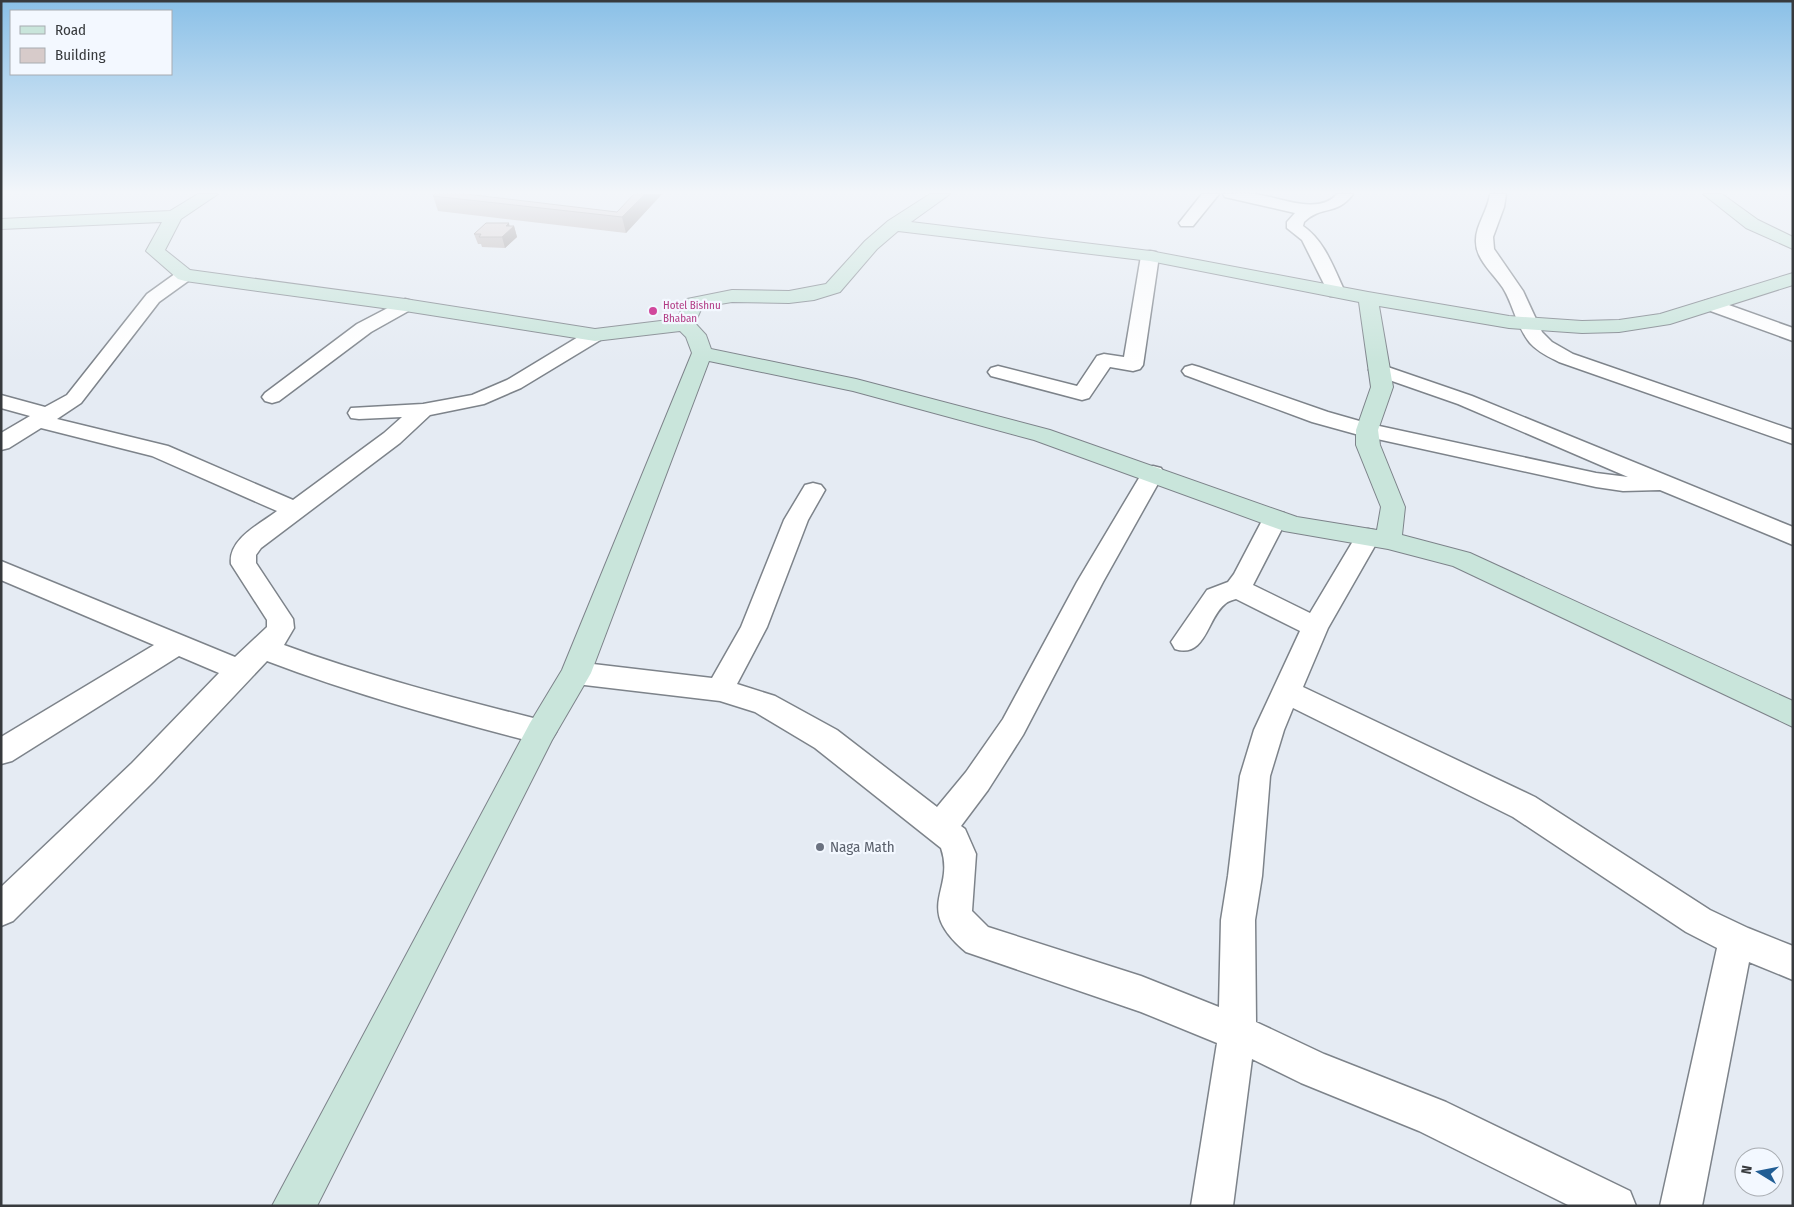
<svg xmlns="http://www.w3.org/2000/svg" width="1794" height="1207" font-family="'Fira Sans Condensed',sans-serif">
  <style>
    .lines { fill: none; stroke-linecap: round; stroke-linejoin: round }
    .street-casing { stroke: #7d838a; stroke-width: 3 }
    .secondary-casing { stroke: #7d838a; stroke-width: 2 }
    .street { fill: #fff; fill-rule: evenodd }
    .secondary { fill: #c9e5db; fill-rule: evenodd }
    .wall { fill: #b9afae }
    .shaded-wall { fill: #968e8d }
    .building { fill: #d7cbca; stroke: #968e8d }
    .hotel-dot { fill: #d1479c; stroke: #f3f8ff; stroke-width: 2 }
    .worship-dot { fill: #6b7280; stroke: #f3f8ff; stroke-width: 2 }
    .labels { text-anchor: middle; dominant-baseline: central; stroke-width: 4.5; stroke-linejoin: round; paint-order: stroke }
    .far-hotel-label { font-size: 11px; fill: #b23c85; stroke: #f3f8ff; text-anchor: start }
    .near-worship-label { font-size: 15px; fill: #5b616d; stroke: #f3f8ff; text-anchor: start }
  </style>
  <rect width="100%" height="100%" fill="#e5ebf3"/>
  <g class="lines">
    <g class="street-casing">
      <path id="street" d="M 1202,194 L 1219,194 L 1193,226 L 1181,226 L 1179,223 Z
        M 1223,194 C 1234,194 1245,193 1255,194 C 1278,197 1319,216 1337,194 L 1353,194 C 1337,216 1321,205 1304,222 L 1303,226 C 1325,241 1334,269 1345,292 L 1342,296 L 1330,296 L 1302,240 L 1287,228 L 1287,222 L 1295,213 L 1225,197 Z
        M 1490,194 L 1506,194 L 1504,207 L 1493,237 L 1494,249 L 1523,291 L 1542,332 L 1552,342 L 1573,354 L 1793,430 L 1793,444 L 1559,362 C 1549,357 1538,352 1530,343 C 1516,326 1514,306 1503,288 C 1494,274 1476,260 1476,242 C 1475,226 1488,211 1490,194 Z
        M 1150,251 L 1156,252 L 1159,256 L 1143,365 L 1140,369 L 1133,371 L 1110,367 L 1089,398 L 1082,400 L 991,376 L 988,372 L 991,368 L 998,366 L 1077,386 L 1097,356 L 1104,354 L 1124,357 L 1141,256 L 1144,252 Z
        M 185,270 L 191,271 L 194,275 L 191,279 L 159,302 L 81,403 L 57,419 L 168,446 L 293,500 L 384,433 L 402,417 L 359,419 L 351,418 L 348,413 L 351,408 L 423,404 L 472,395 L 507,380 L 588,331 L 602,331 L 605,335 L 602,339 L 521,388 L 484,404 L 430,415 L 400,443 L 261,548 L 256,555 L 256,563 L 293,619 L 294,628 L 284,645 C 368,676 454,698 541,720 L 551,724 L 556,732 L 551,740 L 541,744 C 448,720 356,695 267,661 L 154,781 L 13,921 L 1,926 L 1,887 L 132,763 L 219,673 L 179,656 L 12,761 L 1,764 L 1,737 L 154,645 L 1,580 L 1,561 L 235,657 L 267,627 L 267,620 L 231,564 C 228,539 260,524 277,511 L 152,456 L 41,428 L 9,448 L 1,450 L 1,433 L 30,416 L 1,408 L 1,395 L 45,407 L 67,395 L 147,294 L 179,271 Z
        M 405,299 L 412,301 L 414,305 L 412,309 L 371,332 L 279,401 L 272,403 L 265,401 L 262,397 L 265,393 L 357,324 Z
        M 1712,299 L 1793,328 L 1793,341 L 1705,309 L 1703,305 L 1705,301 Z
        M 1379,364 L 1472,396 L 1793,527 L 1793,545 L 1660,490 L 1623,491 L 1596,487 L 1359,435 L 1312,422 L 1185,375 L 1182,371 L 1185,367 L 1192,365 L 1199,367 L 1328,412 L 1370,424 L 1596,473 L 1628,477 L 1458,404 L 1372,374 L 1369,370 L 1372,366 Z
        M 1153,466 L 1161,468 L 1164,473 L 1103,582 L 1023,735 L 988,790 L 961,826 L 965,829 L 976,854 L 972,911 L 988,927 L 1141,976 L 1219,1007 L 1221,920 L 1228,876 L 1240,776 L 1254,730 L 1300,631 L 1236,599 C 1233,600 1228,601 1225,604 C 1207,618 1206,659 1175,649 L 1171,642 L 1207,590 L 1228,582 L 1234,574 L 1266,513 L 1275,511 L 1284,513 L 1287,519 L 1253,585 L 1310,613 L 1359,531 L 1368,529 L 1377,531 L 1380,537 L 1328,628 L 1303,687 L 1535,797 L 1710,910 L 1748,928 L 1793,946 L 1793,980 L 1749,962 L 1702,1206 L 1660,1206 L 1717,948 L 1686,932 L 1513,817 L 1293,708 L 1284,730 L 1270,776 L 1262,876 L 1255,920 L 1256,1022 L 1324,1054 L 1446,1102 L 1630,1191 L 1636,1206 L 1570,1206 L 1419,1131 L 1301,1083 L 1252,1059 L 1233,1206 L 1191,1206 L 1217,1043 L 1141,1012 L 966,952 C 912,907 956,891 941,848 L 815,748 L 755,712 L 720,701 L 576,684 L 566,681 L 562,673 L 566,665 L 576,662 L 712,678 L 741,627 L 784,520 L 805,485 L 813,483 L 821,485 L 825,490 L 808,520 L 767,627 L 737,684 L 775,696 L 837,730 L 937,807 L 966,772 L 1003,719 L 1077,582 L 1142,473 L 1145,468 Z"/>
    </g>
    <g class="secondary-casing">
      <path id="secondary" d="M 198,194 L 218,194 L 181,219 L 165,250 L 190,270 L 405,299 L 595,329 L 677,319 L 687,299 L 732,290 L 789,291 L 826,284 L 865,241 L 888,221 L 930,194 L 950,194 L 911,222 L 1150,251 L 1368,292 L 1509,316 L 1582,321 L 1619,320 L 1660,314 L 1793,273 L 1793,285 L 1670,324 L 1619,332 L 1582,333 L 1509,328 L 1379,306 L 1393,387 L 1378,430 L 1380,445 L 1405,507 L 1402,535 L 1470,553 L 1793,701 L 1793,727 L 1453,566 L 1388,549 L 1284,531 L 1034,440 L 853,391 L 709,361 L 591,673 L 552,740 L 317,1206 L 272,1206 L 530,723 L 562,670 L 692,353 L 686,337 L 680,331 L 595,341 L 405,311 L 185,281 L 178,279 L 146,251 L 162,222 L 1,229 L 1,219 L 170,211 ZM 898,231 L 1150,261 L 1359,302 L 1371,387 L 1356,430 L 1356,445 L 1381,507 L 1377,530 L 1297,517 L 1050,430 L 856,379 L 711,349 L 706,335 L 695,323 L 702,307 L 732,302 L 789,303 L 814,300 L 840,292 L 877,249 Z
        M 1703,194 L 1722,194 L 1758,220 L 1793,237 L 1793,249 L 1746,228 Z"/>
    </g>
    <use href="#street" class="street"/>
    <use href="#secondary" class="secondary"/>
  </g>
  <path class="wall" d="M 634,194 L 662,194 L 626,233 L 438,211 L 433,196 L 617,212 Z
    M 509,223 L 509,226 L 514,226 L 517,237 L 505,248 L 482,247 L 481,244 L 478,244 L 474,234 Z"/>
  <path class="shaded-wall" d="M 645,194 L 662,194 L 626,233 L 622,217 Z
    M 509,223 L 510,229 L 514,226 L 517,237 L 505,248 L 502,237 L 506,226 Z"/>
  <path class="building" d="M 435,194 L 466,194 L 617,212 L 634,194 L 645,194 L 622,217 L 433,196 Z
    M 486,223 L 509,223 L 506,226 L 514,226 L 502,237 L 479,237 L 481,234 L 474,234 Z"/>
  <linearGradient id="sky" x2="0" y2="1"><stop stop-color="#8ac0e7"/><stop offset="0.53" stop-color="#f3f6fa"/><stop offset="1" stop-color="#f3f6fa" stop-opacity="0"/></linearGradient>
  <rect width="1794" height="363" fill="url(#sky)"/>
  <circle class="hotel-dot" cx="653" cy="311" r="5"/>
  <circle class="worship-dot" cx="820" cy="847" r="5"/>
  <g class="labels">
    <g class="far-hotel-label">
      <text x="663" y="305">Hotel Bishnu<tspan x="663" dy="13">Bhaban</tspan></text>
    </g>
    <g class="near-worship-label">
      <text x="830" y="847">Naga Math</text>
    </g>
  </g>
  <rect width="1794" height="1207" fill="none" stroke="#373a3d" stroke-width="5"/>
  <rect x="10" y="10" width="162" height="65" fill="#f3f8ff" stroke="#a8acb1"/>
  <rect x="20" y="26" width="25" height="8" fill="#c9e5db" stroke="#a8acb1"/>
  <text x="55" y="35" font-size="15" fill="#373a3d">Road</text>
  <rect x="20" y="48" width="25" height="15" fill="#d7cbca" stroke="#a8acb1"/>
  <text x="55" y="60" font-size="15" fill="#373a3d">Building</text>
  <g transform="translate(1759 1172) rotate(280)"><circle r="24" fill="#f3f8ff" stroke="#a8acb1"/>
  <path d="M0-4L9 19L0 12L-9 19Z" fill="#215e95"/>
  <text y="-8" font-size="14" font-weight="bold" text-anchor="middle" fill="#373a3d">N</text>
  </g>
</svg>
